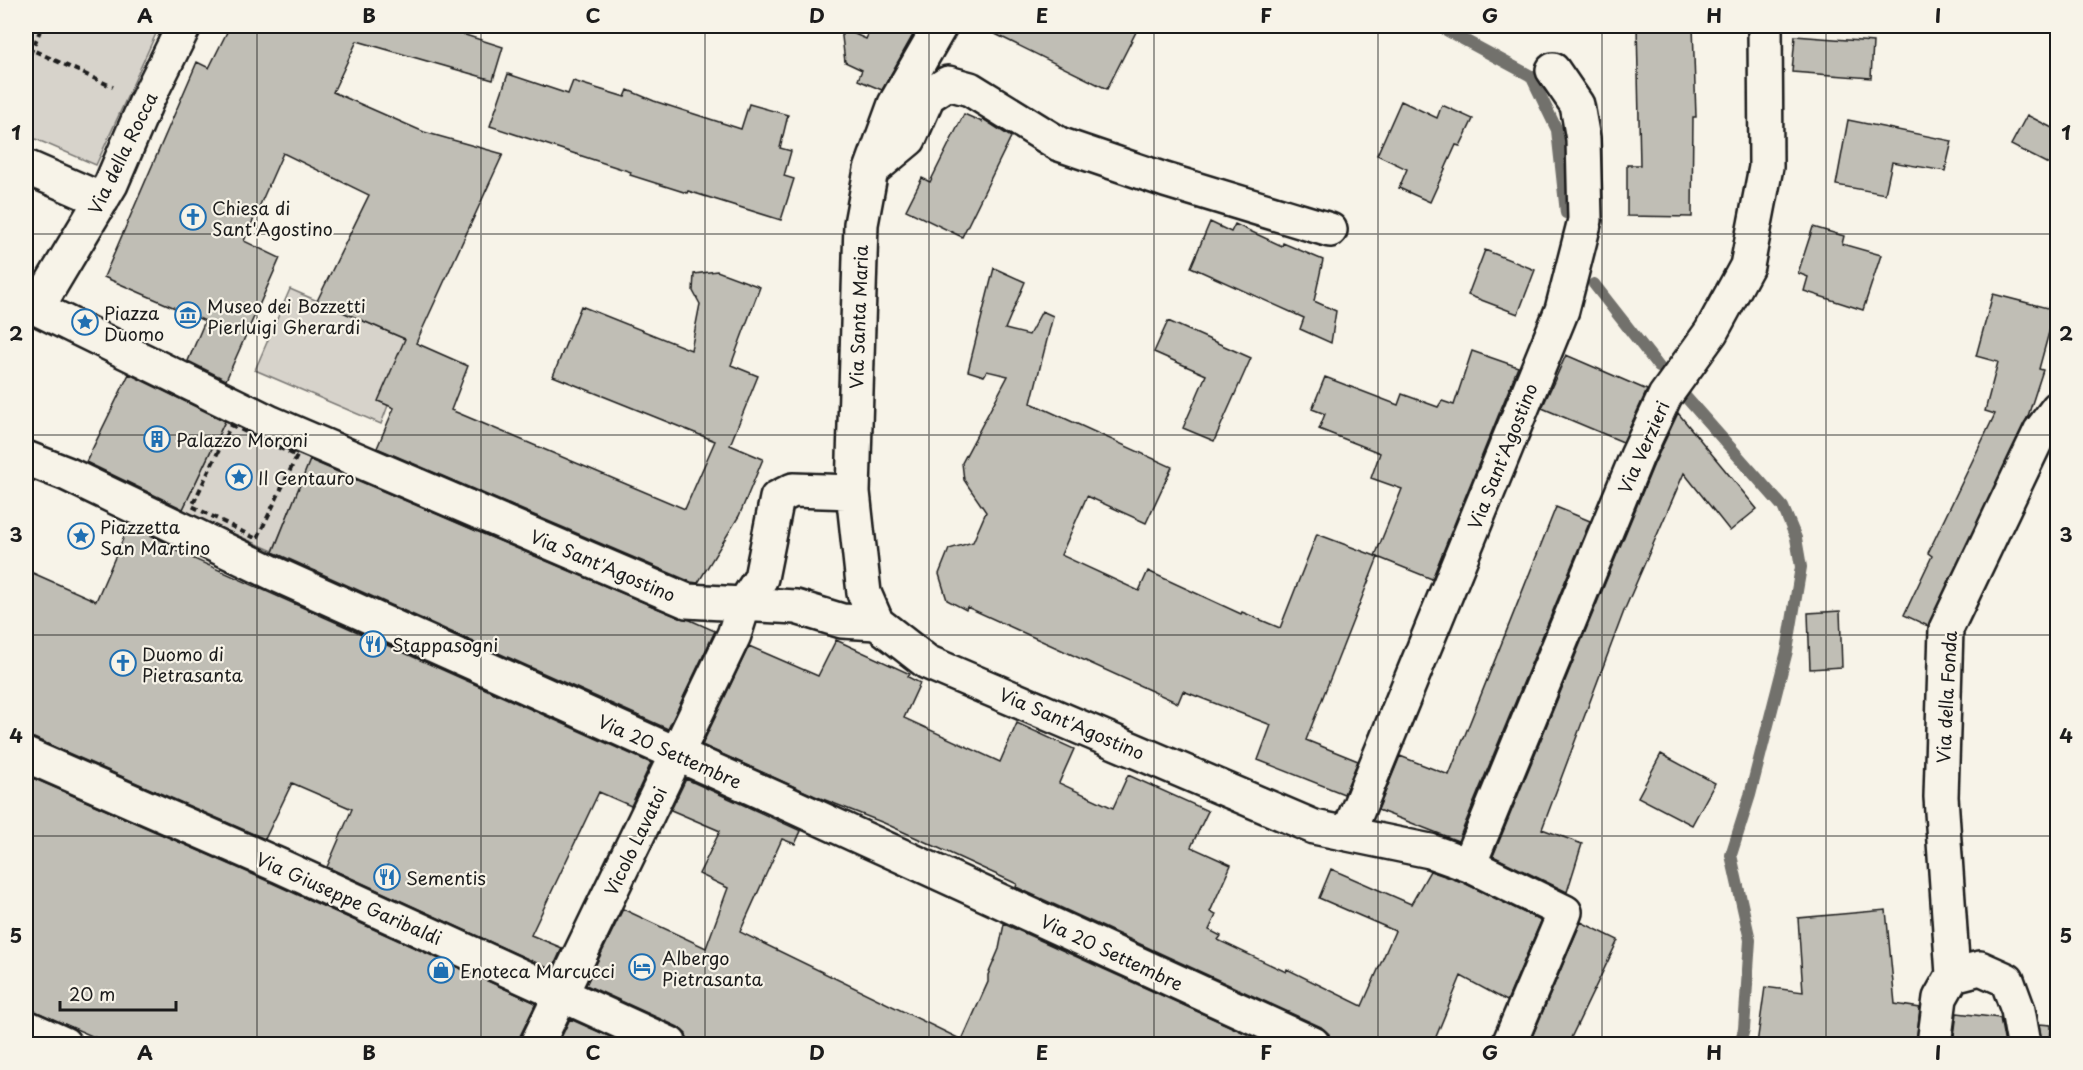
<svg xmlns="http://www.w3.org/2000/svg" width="2083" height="1070" font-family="'Playpen Sans',sans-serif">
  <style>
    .green { fill: #d7d3cb; stroke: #7a7874; stroke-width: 1.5 }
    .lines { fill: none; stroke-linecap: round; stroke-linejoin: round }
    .stream { stroke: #72716c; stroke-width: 12 }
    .building { fill: #c0beb5; stroke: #1c1c1c; stroke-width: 1.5 }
    .minor-casing { stroke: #1c1c1c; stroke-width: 38 }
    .path { stroke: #1c1c1c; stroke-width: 4; stroke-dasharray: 6 4.5; stroke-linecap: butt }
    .minor { stroke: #f7f3e8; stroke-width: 33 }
    .grid { fill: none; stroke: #1c1c1c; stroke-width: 1.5; stroke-opacity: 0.55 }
    .labels { text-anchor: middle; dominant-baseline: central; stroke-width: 4.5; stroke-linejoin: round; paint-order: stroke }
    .street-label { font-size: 18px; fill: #1c1c1c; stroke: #f7f3e8 }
    .poi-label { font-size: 18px; fill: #1c1c1c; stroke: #f7f3e8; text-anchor: start }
    .neatline { fill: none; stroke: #1c1c1c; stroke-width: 2 }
    .grid-label { font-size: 20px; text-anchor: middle; font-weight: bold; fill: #1c1c1c }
  </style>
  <rect width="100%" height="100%" fill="#f7f3e8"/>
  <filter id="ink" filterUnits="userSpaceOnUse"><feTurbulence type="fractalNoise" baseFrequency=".0167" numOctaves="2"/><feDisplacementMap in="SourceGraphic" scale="12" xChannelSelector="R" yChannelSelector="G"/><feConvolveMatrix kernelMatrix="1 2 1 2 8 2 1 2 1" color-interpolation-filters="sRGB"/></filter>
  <g filter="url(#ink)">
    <path class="green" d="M 26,26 L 154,26 L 159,27 L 96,165 L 26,135 Z
      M 290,289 L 412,342 L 381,424 L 255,370 Z
      M 229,413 L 314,452 L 273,551 L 182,511 Z"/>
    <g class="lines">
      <path class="stream" d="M 1442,26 L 1446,30 L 1531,76 L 1557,130 L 1566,213
        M 1594,284 L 1659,367
        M 1684,395 L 1783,507 L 1796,538 L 1801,567 L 1787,651 L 1750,795 L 1731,855 L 1750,940 L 1744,1029 L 1740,1044"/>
    </g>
    <path class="building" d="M 230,26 L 437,26 L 503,47 L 493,80 L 357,41 L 333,92 L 424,132 L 503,154 L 416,343 L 468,366 L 451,410 L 685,509 L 715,441 L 553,376 L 581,306 L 691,350 L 700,304 L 693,291 L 694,274 L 717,271 L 760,287 L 731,365 L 758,376 L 730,445 L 763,459 L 739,516 L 698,583 L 691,582 L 377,448 L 394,408 L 378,401 L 405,339 L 317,301 L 369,195 L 283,153 L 244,241 L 280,258 L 226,380 L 188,361 L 205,321 L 104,277 L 197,62 L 209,68 Z
      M 872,26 L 898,26 L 914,33 L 882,90 L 858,80 L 862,70 L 845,62 L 841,28 L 866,39 Z
      M 979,26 L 1139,26 L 1107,89 Z
      M 1637,26 L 1693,26 L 1696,117 L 1693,117 L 1692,217 L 1627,216 L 1627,165 L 1640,165 Z
      M 1795,36 L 1873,42 L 1871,78 L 1792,72 Z
      M 508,74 L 568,94 L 573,81 L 625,97 L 628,90 L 654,101 L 741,129 L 749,104 L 788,115 L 780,148 L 791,151 L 784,176 L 794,179 L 781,220 L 688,191 L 687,193 L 630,175 L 631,172 L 490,126 Z
      M 1401,101 L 1437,118 L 1442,105 L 1473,119 L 1460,146 L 1456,145 L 1430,202 L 1399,188 L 1407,169 L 1377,155 Z
      M 964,114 L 982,122 L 983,119 L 1011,137 L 962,237 L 906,210 L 922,178 L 930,182 Z
      M 2027,115 L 2058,131 L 2058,169 L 2011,145 Z
      M 1848,120 L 1952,141 L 1945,171 L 1892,162 L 1885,194 L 1836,185 Z
      M 1210,222 L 1231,232 L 1235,224 L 1282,246 L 1283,243 L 1323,260 L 1314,301 L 1336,311 L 1331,343 L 1300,329 L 1304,318 L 1191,267 Z
      M 1813,227 L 1844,236 L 1842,244 L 1881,255 L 1863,310 L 1804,291 L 1808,277 L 1798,273 Z
      M 1485,250 L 1535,270 L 1518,314 L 1468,295 Z
      M 994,268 L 1025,282 L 1005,329 L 1029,335 L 1042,311 L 1053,316 L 1031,403 L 1172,467 L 1146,523 L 1087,496 L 1061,555 L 1139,591 L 1148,571 L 1241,614 L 1242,612 L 1280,628 L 1317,534 L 1378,557 L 1306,740 L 1358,761 L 1344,794 L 1258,760 L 1271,725 L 1183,691 L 1178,703 L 967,607 L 966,610 L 947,600 L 939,574 L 949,549 L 973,542 L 986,512 L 964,480 L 962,463 L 1008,376 L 987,371 L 984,376 L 968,371 Z
      M 1993,294 L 2055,310 L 2039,369 L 2043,370 L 2028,416 L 1928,626 L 1904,615 L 1932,556 L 1928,553 L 1995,414 L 1985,411 L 1998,362 L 1976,356 Z
      M 1168,321 L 1251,358 L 1214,441 L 1183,428 L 1206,375 L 1154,352 Z
      M 1472,351 L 1518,367 L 1432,579 L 1375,556 L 1402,489 L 1371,478 L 1380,453 L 1319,429 L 1325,414 L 1312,409 L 1325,377 L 1398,405 L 1402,394 L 1438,407 L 1442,401 L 1454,405 Z
      M 1566,355 L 1647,390 L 1623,442 L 1542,408 Z
      M 129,374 L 225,421 L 183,509 L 86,462 Z
      M 1678,413 L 1757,509 L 1730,531 L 1684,473 L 1624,611 L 1542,829 L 1582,844 L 1567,892 L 1493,856 L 1654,464 Z
      M 310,460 L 680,618 L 690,620 L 715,631 L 668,729 L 273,552 Z
      M 1556,507 L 1590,521 L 1458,841 L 1378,810 L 1400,756 L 1449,775 Z
      M 129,525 L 167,543 L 165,546 L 651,763 L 631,806 L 599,792 L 531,935 L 562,948 L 552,970 L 327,867 L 352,809 L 292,783 L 265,839 L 34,738 L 26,737 L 26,570 L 96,601 Z
      M 1840,611 L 1842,667 L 1810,669 L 1808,613 Z
      M 836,640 L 910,674 L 908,677 L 920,683 L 904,718 L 1000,762 L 1017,723 L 1074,749 L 1059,783 L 1113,808 L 1128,775 L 1208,811 L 1191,847 L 1231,865 L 1210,912 L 1216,915 L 1209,930 L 1221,936 L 1218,940 L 1286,972 L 1287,969 L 1362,1006 L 1395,931 L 1319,898 L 1331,869 L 1411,904 L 1430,871 L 1462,882 L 1541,921 L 1507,1001 L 1461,976 L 1433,1044 L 1331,1044 L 1329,1034 L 1321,1027 L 1016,887 L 1017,884 L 884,823 L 815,796 L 702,745 L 749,646 L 818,676 Z
      M 1661,754 L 1715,783 L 1692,825 L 1638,797 Z
      M 26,775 L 272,883 L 536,1003 L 520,1036 L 518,1044 L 110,1044 L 26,1007 Z
      M 686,779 L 801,831 L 795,844 L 782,839 L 740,932 L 962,1040 L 988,982 L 988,975 L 999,949 L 1004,924 L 1269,1044 L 688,1044 L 686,1034 L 678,1027 L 586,985 L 623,909 L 706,948 L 728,888 L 699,874 L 720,831 L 671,810 Z
      M 1886,910 L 1895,1004 L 1920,1008 L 1916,1044 L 1757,1044 L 1765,987 L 1803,992 L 1798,918 Z
      M 1581,922 L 1618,940 L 1568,1044 L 1529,1044 Z
      M 1957,1013 L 2000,1018 L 2005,1044 L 1953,1044 Z
      M 570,1019 L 626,1044 L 558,1044 Z
      M 2039,1024 L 2051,1025 L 2050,1044 L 2042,1044 Z"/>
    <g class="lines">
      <g class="minor-casing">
        <path id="minor" d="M 26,167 L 102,200
          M 873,169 L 909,139 L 928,96 L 948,83 L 970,89 L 1059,144 L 1165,180 L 1330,230
          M 26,303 L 271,423 L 687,601 L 796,607 L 842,621 L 877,623 L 927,662 L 1314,827 L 1430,851 L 1469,865 L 1565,912 L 1509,1044
          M 37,308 L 111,184 L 147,100 L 184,26
          M 26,458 L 67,474 L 273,573 L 775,798 L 1313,1044
          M 877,623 L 864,593 L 853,492 L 861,224 L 871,170 L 895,104 L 940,26
          M 26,755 L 280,866 L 670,1044
          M 1348,834 L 1562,310 L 1585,220 L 1583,139 L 1577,105 L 1553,70
          M 1469,865 L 1637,456 L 1665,396 L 1711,332 L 1747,266 L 1766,167 L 1765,26
          M 1953,975 L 1941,797 L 1946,629 L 2040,432 L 2058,408
          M 26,1027 L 64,1044
          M 537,1044 L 734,635 L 744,604 L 761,578 L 777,498 L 793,490 L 853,492
          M 1934,1044 L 1940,998 L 1953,975 L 1980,968 L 2007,980 L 2018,1010 L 2024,1044"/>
      </g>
      <path class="path" d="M 26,47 L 113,87
        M 26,64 L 42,26
        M 231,425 L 297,456 L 257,539 L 192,506 Z"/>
      <use href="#minor" class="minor"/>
    </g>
  </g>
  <path class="grid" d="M 257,26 L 257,1044M 481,26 L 481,1044M 705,26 L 705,1044M 929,26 L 929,1044M 1154,26 L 1154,1044M 1378,26 L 1378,1044M 1602,26 L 1602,1044M 1826,26 L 1826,1044M 26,234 L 2058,234M 26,435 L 2058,435M 26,635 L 2058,635M 26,836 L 2058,836"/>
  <defs>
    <g id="church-ring" transform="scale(1.35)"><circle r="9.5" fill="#f7f3e8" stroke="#1f6fb2" stroke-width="1.5"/><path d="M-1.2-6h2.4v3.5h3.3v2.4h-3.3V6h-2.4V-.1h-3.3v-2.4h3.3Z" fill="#1f6fb2"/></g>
    <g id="museum-ring" transform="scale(1.35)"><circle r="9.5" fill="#f7f3e8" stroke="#1f6fb2" stroke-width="1.5"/><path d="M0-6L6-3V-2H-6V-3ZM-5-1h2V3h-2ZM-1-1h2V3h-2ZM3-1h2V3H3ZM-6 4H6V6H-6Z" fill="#1f6fb2"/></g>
    <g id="sight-ring" transform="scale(1.35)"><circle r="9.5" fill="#f7f3e8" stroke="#1f6fb2" stroke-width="1.5"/><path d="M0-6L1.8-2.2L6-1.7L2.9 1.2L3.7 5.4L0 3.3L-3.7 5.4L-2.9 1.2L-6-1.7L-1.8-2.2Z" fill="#1f6fb2"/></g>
    <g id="building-ring" transform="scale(1.35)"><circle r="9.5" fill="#f7f3e8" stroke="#1f6fb2" stroke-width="1.5"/><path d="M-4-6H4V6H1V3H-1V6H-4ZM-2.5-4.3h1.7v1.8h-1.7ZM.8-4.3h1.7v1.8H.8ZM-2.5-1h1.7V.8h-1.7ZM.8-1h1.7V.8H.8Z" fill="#1f6fb2"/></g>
    <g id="restaurant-ring" transform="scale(1.35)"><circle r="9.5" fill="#f7f3e8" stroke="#1f6fb2" stroke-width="1.5"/><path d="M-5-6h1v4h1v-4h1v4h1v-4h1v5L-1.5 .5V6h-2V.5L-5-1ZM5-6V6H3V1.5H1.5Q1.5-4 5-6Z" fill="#1f6fb2"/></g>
    <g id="hotel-ring" transform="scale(1.35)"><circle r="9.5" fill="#f7f3e8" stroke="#1f6fb2" stroke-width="1.5"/><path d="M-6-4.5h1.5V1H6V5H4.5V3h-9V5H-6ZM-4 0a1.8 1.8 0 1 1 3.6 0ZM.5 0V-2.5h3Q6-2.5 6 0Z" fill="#1f6fb2"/></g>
    <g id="shop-ring" transform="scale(1.35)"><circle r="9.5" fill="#f7f3e8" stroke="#1f6fb2" stroke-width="1.5"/><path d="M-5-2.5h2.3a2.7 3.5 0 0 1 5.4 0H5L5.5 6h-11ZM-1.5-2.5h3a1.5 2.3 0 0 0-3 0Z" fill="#1f6fb2"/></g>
  </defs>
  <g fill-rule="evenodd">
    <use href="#church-ring" x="193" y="217"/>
    <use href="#museum-ring" x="188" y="315"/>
    <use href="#sight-ring" x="85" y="322"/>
    <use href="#building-ring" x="157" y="439"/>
    <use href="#sight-ring" x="239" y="477"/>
    <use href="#sight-ring" x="81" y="536"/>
    <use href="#restaurant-ring" x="373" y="644"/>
    <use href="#church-ring" x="123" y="663"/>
    <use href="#restaurant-ring" x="387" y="877"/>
    <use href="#hotel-ring" x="642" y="967"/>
    <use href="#shop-ring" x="441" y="970"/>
  </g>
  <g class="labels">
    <g class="street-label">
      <text transform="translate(122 153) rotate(-64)">Via della Rocca</text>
      <text transform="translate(858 317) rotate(-88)">Via Santa Maria</text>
      <text transform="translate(1643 447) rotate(-66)">Via Verzieri</text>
      <text transform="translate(1502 456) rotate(-68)">Via Sant'Agostino</text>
      <text transform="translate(603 565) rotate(23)">Via Sant'Agostino</text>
      <text transform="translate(1946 697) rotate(-87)">Via della Fonda</text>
      <text transform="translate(1072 723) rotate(23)">Via Sant'Agostino</text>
      <text transform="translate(670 751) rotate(24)">Via 20 Settembre</text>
      <text transform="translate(635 841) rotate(-64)">Vicolo Lavatoi</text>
      <text transform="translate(349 898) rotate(24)">Via Giuseppe Garibaldi</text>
      <text transform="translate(1112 952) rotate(25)">Via 20 Settembre</text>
    </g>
    <g class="poi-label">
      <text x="212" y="207">Chiesa di<tspan x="212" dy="21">Sant'Agostino</tspan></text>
      <text x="207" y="305">Museo dei Bozzetti<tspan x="207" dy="21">Pierluigi Gherardi</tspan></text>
      <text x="104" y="312">Piazza<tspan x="104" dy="21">Duomo</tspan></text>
      <text x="176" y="439">Palazzo Moroni</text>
      <text x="258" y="477">Il Centauro</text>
      <text x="100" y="526">Piazzetta<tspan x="100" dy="21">San Martino</tspan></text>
      <text x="392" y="644">Stappasogni</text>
      <text x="142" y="653">Duomo di<tspan x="142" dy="21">Pietrasanta</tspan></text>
      <text x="406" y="877">Sementis</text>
      <text x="662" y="957">Albergo<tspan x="662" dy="21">Pietrasanta</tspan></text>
      <text x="460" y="970">Enoteca Marcucci</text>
    </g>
  </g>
  <rect width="2083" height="1070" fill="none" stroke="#f7f3e8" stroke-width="66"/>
  <path d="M60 1001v9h116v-9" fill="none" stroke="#1c1c1c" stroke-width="3"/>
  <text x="69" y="1001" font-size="18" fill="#1c1c1c" stroke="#f7f3e8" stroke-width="4.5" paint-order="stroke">20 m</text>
  <rect x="33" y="33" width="2017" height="1004" class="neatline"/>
  <g class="grid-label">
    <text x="145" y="23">A</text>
    <text x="369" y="23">B</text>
    <text x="593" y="23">C</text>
    <text x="817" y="23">D</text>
    <text x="1042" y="23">E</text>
    <text x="1266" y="23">F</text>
    <text x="1490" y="23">G</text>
    <text x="1714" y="23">H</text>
    <text x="1938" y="23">I</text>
    <text x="16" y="140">1</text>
    <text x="2066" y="140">1</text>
    <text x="16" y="341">2</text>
    <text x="2066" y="341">2</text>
    <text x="16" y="542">3</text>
    <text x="2066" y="542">3</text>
    <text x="16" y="743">4</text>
    <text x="2066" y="743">4</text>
    <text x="16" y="943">5</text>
    <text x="2066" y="943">5</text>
    <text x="145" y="1060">A</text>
    <text x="369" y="1060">B</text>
    <text x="593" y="1060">C</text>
    <text x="817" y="1060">D</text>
    <text x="1042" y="1060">E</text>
    <text x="1266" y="1060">F</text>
    <text x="1490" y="1060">G</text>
    <text x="1714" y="1060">H</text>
    <text x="1938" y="1060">I</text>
  </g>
</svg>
